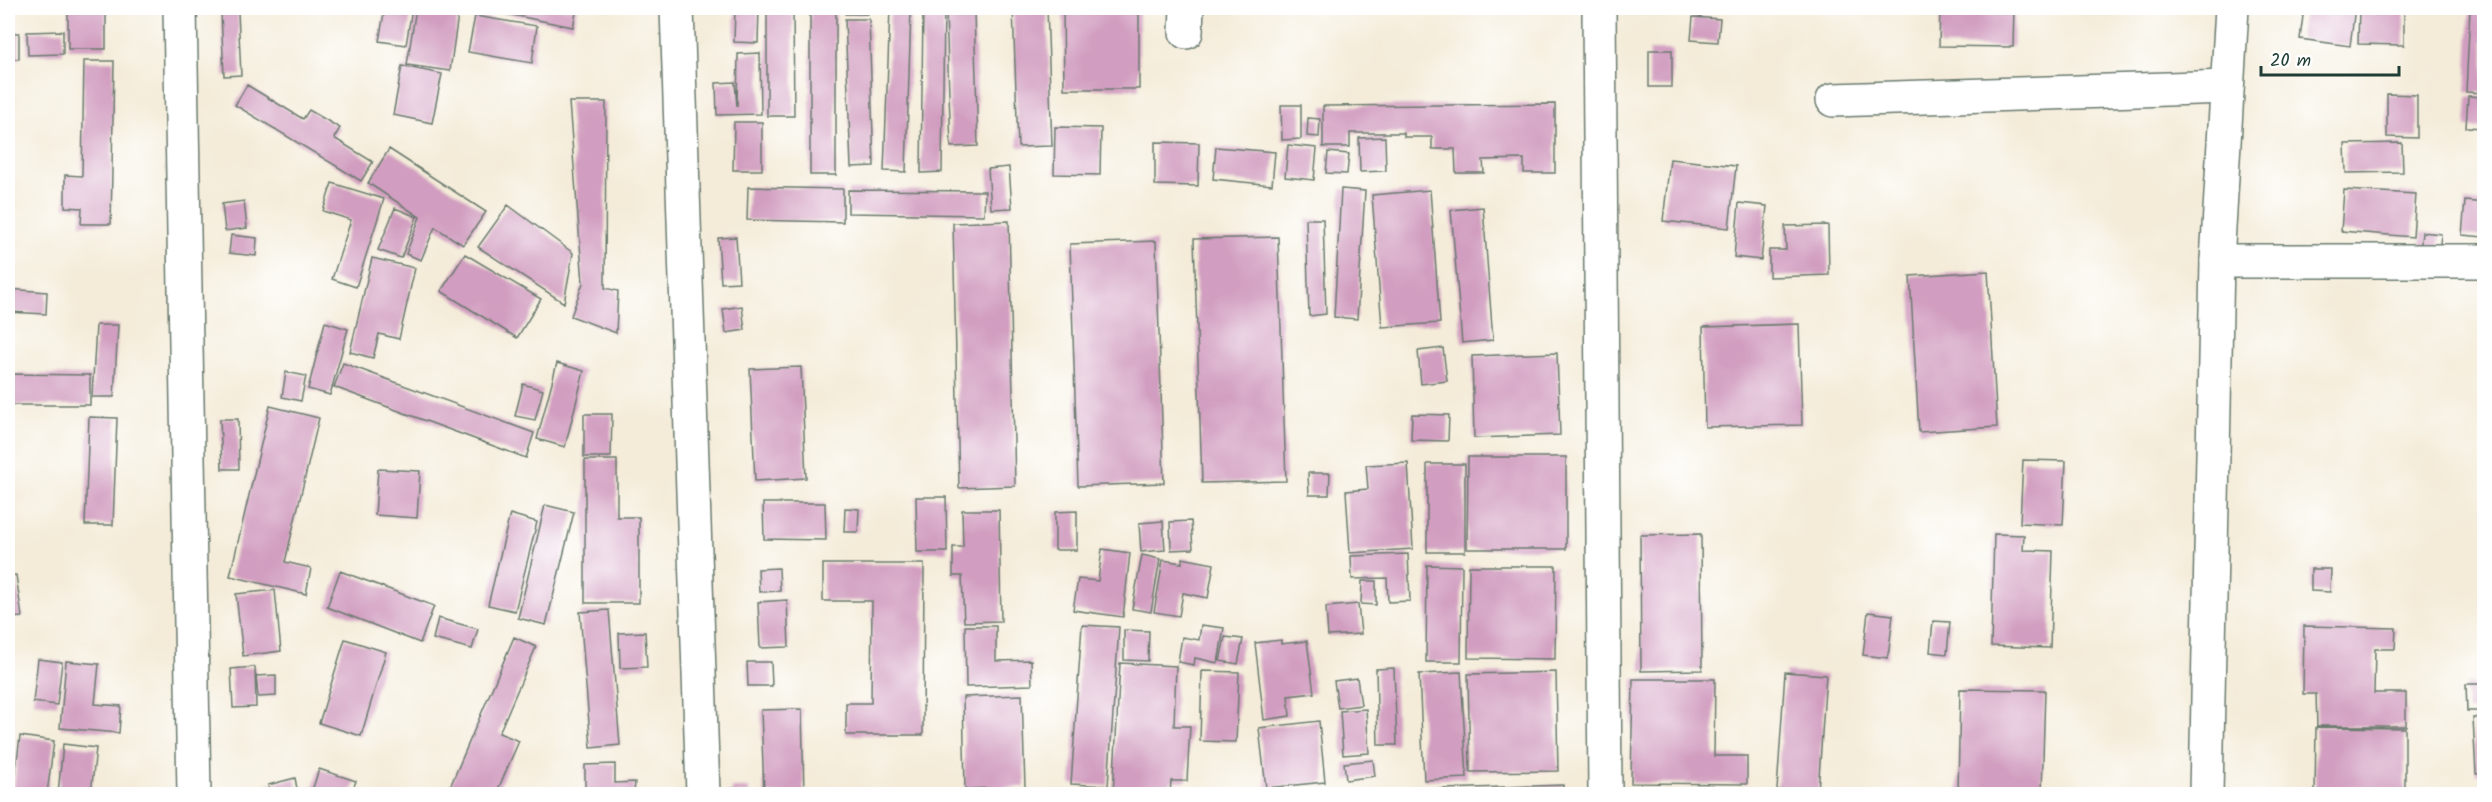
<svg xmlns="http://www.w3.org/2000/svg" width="2492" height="802" font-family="Kalam,sans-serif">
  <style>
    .building { fill: #d19dc0 }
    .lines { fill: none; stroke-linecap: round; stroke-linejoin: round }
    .minor-casing { stroke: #6a7a6e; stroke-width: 36 }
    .major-casing { stroke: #6a7a6e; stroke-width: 36 }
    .minor { stroke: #fff; stroke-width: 33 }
    .major { stroke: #fff; stroke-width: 33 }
  </style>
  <rect width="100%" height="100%" fill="#fff"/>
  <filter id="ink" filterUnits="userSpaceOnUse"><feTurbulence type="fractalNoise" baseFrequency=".0167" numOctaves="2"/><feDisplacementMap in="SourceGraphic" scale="12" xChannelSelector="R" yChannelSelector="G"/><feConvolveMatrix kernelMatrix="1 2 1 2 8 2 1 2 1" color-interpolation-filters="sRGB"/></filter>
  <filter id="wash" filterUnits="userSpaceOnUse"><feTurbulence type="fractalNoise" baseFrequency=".008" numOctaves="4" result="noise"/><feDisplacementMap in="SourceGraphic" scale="24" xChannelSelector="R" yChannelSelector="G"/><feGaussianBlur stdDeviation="1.35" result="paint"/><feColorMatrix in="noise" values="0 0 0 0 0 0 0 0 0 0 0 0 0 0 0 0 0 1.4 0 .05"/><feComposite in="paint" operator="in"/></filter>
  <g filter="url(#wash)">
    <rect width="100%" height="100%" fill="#f4ecd9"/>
    <g id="blocks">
      <path class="building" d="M 68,8 L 106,8 L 106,49 L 68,49 Z
        M 385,8 L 412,8 L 406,45 L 379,41 Z
        M 416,8 L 459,8 L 450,71 L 407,65 Z
        M 477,8 L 577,8 L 573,27 Z
        M 735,8 L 759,8 L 758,43 L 734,42 Z
        M 767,8 L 793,8 L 794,116 L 767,116 Z
        M 810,8 L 836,8 L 836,175 L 810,175 Z
        M 845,8 L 867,8 L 867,14 L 845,14 Z
        M 890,8 L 911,8 L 906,172 L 884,171 Z
        M 923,8 L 944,8 L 942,172 L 921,173 Z
        M 1013,8 L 1047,8 L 1052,146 L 1018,147 Z
        M 1063,8 L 1139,8 L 1139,89 L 1064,89 Z
        M 1940,8 L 2014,8 L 2013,47 L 1939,46 Z
        M 2304,8 L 2355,8 L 2350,46 L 2300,39 Z
        M 2359,8 L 2404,8 L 2404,45 L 2358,44 Z
        M 2470,8 L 2484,8 L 2484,93 L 2466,92 Z
        M 974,11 L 978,146 L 951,147 L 946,13 Z
        M 238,12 L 241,75 L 224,76 L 221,13 Z
        M 475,16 L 537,26 L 532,63 L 468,52 Z
        M 1693,17 L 1720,19 L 1718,42 L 1691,40 Z
        M 845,19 L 869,19 L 874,166 L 851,167 Z
        M 63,31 L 63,54 L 28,55 L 27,32 Z
        M 8,33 L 19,33 L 19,59 L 8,59 Z
        M 1649,50 L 1672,50 L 1672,87 L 1649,87 Z
        M 760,53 L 761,114 L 717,115 L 716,83 L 735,82 L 737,106 L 738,54 Z
        M 84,61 L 114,61 L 111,224 L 81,224 L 82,208 L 65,207 L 65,175 L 82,176 Z
        M 402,66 L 442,74 L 432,123 L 393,115 Z
        M 247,85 L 303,119 L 309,110 L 340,128 L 334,138 L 373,162 L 361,181 L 235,105 Z
        M 2387,94 L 2417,95 L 2417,138 L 2387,137 Z
        M 2468,96 L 2484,97 L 2484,128 L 2466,127 Z
        M 569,102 L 606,102 L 605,288 L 618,291 L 616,333 L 571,316 L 583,283 Z
        M 1555,104 L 1555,173 L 1524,173 L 1524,159 L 1483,160 L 1484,173 L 1456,173 L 1455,149 L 1432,149 L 1432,137 L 1404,137 L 1404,133 L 1350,133 L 1350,147 L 1323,147 L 1323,106 Z
        M 1281,105 L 1301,105 L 1301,139 L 1282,140 Z
        M 1308,118 L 1320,119 L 1319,137 L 1307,136 Z
        M 734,122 L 762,122 L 762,170 L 733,170 Z
        M 1055,127 L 1101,128 L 1100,175 L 1054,174 Z
        M 1385,137 L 1386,171 L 1360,172 L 1359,138 Z
        M 1155,142 L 1199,143 L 1198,186 L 1155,185 Z
        M 2402,143 L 2403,172 L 2346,173 L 2345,144 Z
        M 1288,145 L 1317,148 L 1314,180 L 1285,177 Z
        M 1216,147 L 1275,152 L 1272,185 L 1213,179 Z
        M 389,149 L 486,212 L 463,245 L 435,227 L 421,260 L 406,254 L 420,217 L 368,183 Z
        M 1328,152 L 1349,154 L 1347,174 L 1326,173 Z
        M 1670,159 L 1736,166 L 1729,228 L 1663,221 Z
        M 1009,167 L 1012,208 L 991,209 L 988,169 Z
        M 332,183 L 384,199 L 356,287 L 332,279 L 351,220 L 323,211 Z
        M 748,187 L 843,189 L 843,222 L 747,220 Z
        M 1341,189 L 1365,191 L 1357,319 L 1334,317 Z
        M 848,190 L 985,191 L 984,215 L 848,213 Z
        M 1430,190 L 1440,323 L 1382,327 L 1372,195 Z
        M 2344,190 L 2416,194 L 2413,237 L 2341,231 Z
        M 244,201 L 247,228 L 225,231 L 222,204 Z
        M 2465,201 L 2484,203 L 2484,237 L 2462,235 Z
        M 1739,203 L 1767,206 L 1761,260 L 1734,257 Z
        M 508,205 L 573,253 L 564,303 L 478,247 Z
        M 1483,207 L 1493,340 L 1462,343 L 1451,210 Z
        M 395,208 L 417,217 L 401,258 L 378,250 Z
        M 1306,219 L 1323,219 L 1326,314 L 1309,316 Z
        M 1009,221 L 1015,486 L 959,488 L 953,223 Z
        M 1828,225 L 1829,275 L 1769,277 L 1769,250 L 1786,250 L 1785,226 Z
        M 2422,232 L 2441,234 L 2439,254 L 2420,252 Z
        M 231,235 L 257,238 L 256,256 L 229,253 Z
        M 736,237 L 739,282 L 721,283 L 718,238 Z
        M 1278,237 L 1286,481 L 1202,483 L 1194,239 Z
        M 1156,241 L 1164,483 L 1078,486 L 1070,244 Z
        M 465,254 L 541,299 L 517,338 L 441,291 Z
        M 372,258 L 415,268 L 399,339 L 379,334 L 373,358 L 350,352 Z
        M 1988,271 L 1997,427 L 1919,432 L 1910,276 Z
        M 8,289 L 47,292 L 46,314 L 8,312 Z
        M 742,306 L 745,330 L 726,333 L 723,309 Z
        M 325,322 L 348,329 L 330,395 L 308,389 Z
        M 1799,324 L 1802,425 L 1705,427 L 1703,327 Z
        M 96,325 L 118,325 L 114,397 L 92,397 Z
        M 1443,348 L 1447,381 L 1421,384 L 1418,351 Z
        M 1557,353 L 1560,435 L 1474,438 L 1472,356 Z
        M 343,363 L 534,433 L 526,458 L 334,387 Z
        M 557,363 L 584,371 L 565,447 L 537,439 Z
        M 801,367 L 806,478 L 755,481 L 750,369 Z
        M 286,372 L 306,376 L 301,401 L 282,397 Z
        M 8,374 L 90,375 L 90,405 L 8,405 Z
        M 523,384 L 543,390 L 535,420 L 515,416 Z
        M 270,406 L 319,418 L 285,562 L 311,568 L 306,594 L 230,576 Z
        M 584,414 L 612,414 L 611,457 L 584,457 Z
        M 1412,414 L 1449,415 L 1448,441 L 1411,440 Z
        M 89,417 L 117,418 L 113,525 L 85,525 Z
        M 220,419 L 238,419 L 239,469 L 222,469 Z
        M 1468,457 L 1566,457 L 1566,549 L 1467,549 Z
        M 585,460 L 617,460 L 617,517 L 639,517 L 639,603 L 585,603 Z
        M 2023,460 L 2066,461 L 2063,525 L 2020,523 Z
        M 1408,463 L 1413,549 L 1350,553 L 1346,491 L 1368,489 L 1366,465 Z
        M 1427,464 L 1465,464 L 1465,552 L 1427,552 Z
        M 378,469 L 420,471 L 417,518 L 375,515 Z
        M 1308,473 L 1330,473 L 1329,495 L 1309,495 Z
        M 916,497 L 946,497 L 947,552 L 917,552 Z
        M 763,503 L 825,503 L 826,540 L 764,539 Z
        M 545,505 L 574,512 L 546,625 L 518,618 Z
        M 845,508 L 859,509 L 858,532 L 844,532 Z
        M 962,510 L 999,510 L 1001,621 L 964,622 L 962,576 L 953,576 L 953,547 L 963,547 Z
        M 1077,511 L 1077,550 L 1055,550 L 1055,512 Z
        M 510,514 L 537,522 L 515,611 L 488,605 Z
        M 1163,521 L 1165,550 L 1141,552 L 1139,523 Z
        M 1191,521 L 1193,549 L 1171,550 L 1170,522 Z
        M 1701,534 L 1702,670 L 1641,671 L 1640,535 Z
        M 1994,534 L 2024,535 L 2023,550 L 2053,551 L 2050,648 L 1991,646 Z
        M 1102,549 L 1130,553 L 1123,617 L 1073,610 L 1078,579 L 1098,581 Z
        M 1408,554 L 1410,601 L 1388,602 L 1387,578 L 1352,579 L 1351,556 Z
        M 1142,555 L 1160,559 L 1151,612 L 1132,609 Z
        M 1182,558 L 1214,564 L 1208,598 L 1183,593 L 1179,616 L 1154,612 L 1163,560 L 1182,563 Z
        M 823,564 L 924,564 L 923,735 L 846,735 L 846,703 L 871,703 L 872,601 L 823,601 Z
        M 1427,565 L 1462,566 L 1461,662 L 1426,662 Z
        M 1469,566 L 1556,566 L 1555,659 L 1468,658 Z
        M 779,568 L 780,591 L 759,592 L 758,569 Z
        M 2311,569 L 2331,569 L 2330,592 L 2311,591 Z
        M 340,571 L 434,606 L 420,643 L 327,607 Z
        M 16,575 L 22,617 L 8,618 L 8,576 Z
        M 1362,581 L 1376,581 L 1376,605 L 1361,604 Z
        M 275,590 L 281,651 L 243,656 L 236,594 Z
        M 787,600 L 789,647 L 760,648 L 758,602 Z
        M 1358,604 L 1361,634 L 1328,636 L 1326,607 Z
        M 609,610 L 620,745 L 591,748 L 580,612 Z
        M 1868,612 L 1893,615 L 1888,658 L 1863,655 Z
        M 438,618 L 478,629 L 472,649 L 433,639 Z
        M 1933,621 L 1950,622 L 1947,654 L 1930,652 Z
        M 1082,625 L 1119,627 L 1108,786 L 1071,784 Z
        M 1201,625 L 1224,628 L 1218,663 L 1195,658 L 1194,665 L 1178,662 L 1182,637 L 1199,640 Z
        M 965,626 L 996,626 L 996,661 L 1031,660 L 1032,685 L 966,687 Z
        M 2304,626 L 2396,628 L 2395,649 L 2375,649 L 2374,693 L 2406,693 L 2406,726 L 2317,726 L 2316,694 L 2303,694 Z
        M 1124,630 L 1149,631 L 1148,661 L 1124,660 Z
        M 645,632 L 647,667 L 620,668 L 619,633 Z
        M 514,637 L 536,647 L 499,733 L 519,741 L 496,794 L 447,794 Z
        M 1225,637 L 1243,639 L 1238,664 L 1220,661 Z
        M 345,639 L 386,652 L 361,736 L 319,723 Z
        M 1281,640 L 1281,644 L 1307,641 L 1314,693 L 1288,696 L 1290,716 L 1264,720 L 1255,643 Z
        M 38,659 L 62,662 L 57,705 L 33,702 Z
        M 66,661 L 99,664 L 95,704 L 121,706 L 119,733 L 60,728 Z
        M 747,662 L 771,662 L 772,686 L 748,686 Z
        M 1120,663 L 1176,666 L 1174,726 L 1190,726 L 1187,781 L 1171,781 L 1170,794 L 1113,794 Z
        M 255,667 L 256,707 L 233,708 L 231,669 Z
        M 1394,668 L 1397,745 L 1378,745 L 1376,669 Z
        M 1202,671 L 1239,672 L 1236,742 L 1200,741 Z
        M 1461,672 L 1467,778 L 1424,780 L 1419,674 Z
        M 1556,672 L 1558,771 L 1470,772 L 1468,674 Z
        M 1785,672 L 1826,675 L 1818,792 L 1777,790 Z
        M 276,675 L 276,696 L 258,697 L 256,676 Z
        M 1357,678 L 1361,705 L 1338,708 L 1334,681 Z
        M 1633,679 L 1715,679 L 1714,756 L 1747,756 L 1747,784 L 1631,783 Z
        M 2466,684 L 2484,684 L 2484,711 L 2467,711 Z
        M 1960,689 L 2045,690 L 2042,793 L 1958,792 Z
        M 1022,695 L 1025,787 L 965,789 L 963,697 Z
        M 802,709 L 804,794 L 764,794 L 761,710 Z
        M 1366,709 L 1369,753 L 1343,755 L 1340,711 Z
        M 2484,717 L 2484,773 L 2476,774 L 2473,718 Z
        M 1319,721 L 1325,782 L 1266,788 L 1259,728 Z
        M 2316,727 L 2405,728 L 2405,794 L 2315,794 Z
        M 20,736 L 54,741 L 47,794 L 13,794 Z
        M 63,744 L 96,748 L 91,794 L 58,794 Z
        M 1373,760 L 1375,776 L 1346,780 L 1344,763 Z
        M 615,764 L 615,783 L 635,782 L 634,794 L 585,794 L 585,765 Z
        M 319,769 L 356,781 L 351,794 L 311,794 Z
        M 295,778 L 298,794 L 270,794 L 268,785 Z
        M 1563,785 L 1563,794 L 1414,794 L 1414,790 Z
        M 732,788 L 749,788 L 749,794 L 732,794 Z
        M 2484,788 L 2484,794 L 2469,794 L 2469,789 Z"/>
    </g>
  </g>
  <g filter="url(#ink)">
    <use href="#blocks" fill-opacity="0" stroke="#6a7a6e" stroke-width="1.5"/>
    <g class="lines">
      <g class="minor-casing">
        <path id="minor" d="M 180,8 L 194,794
          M 677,8 L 703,794
          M 1599,8 L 1605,794
          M 1186,32 L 1187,8
          M 1833,100 L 2227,87
          M 2217,261 L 2484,261"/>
      </g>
      <g class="major-casing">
        <path id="major" d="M 2206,794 L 2217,261 L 2232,8"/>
      </g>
      <use href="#minor" class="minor"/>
      <use href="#major" class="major"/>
    </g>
  </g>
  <rect width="2492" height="802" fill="none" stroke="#fff" stroke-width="30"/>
  <path d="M2261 66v9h138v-9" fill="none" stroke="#1f3d34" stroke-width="3"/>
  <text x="2270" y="66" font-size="18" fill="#1f3d34" stroke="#ffffff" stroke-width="4.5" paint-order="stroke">20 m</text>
</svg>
